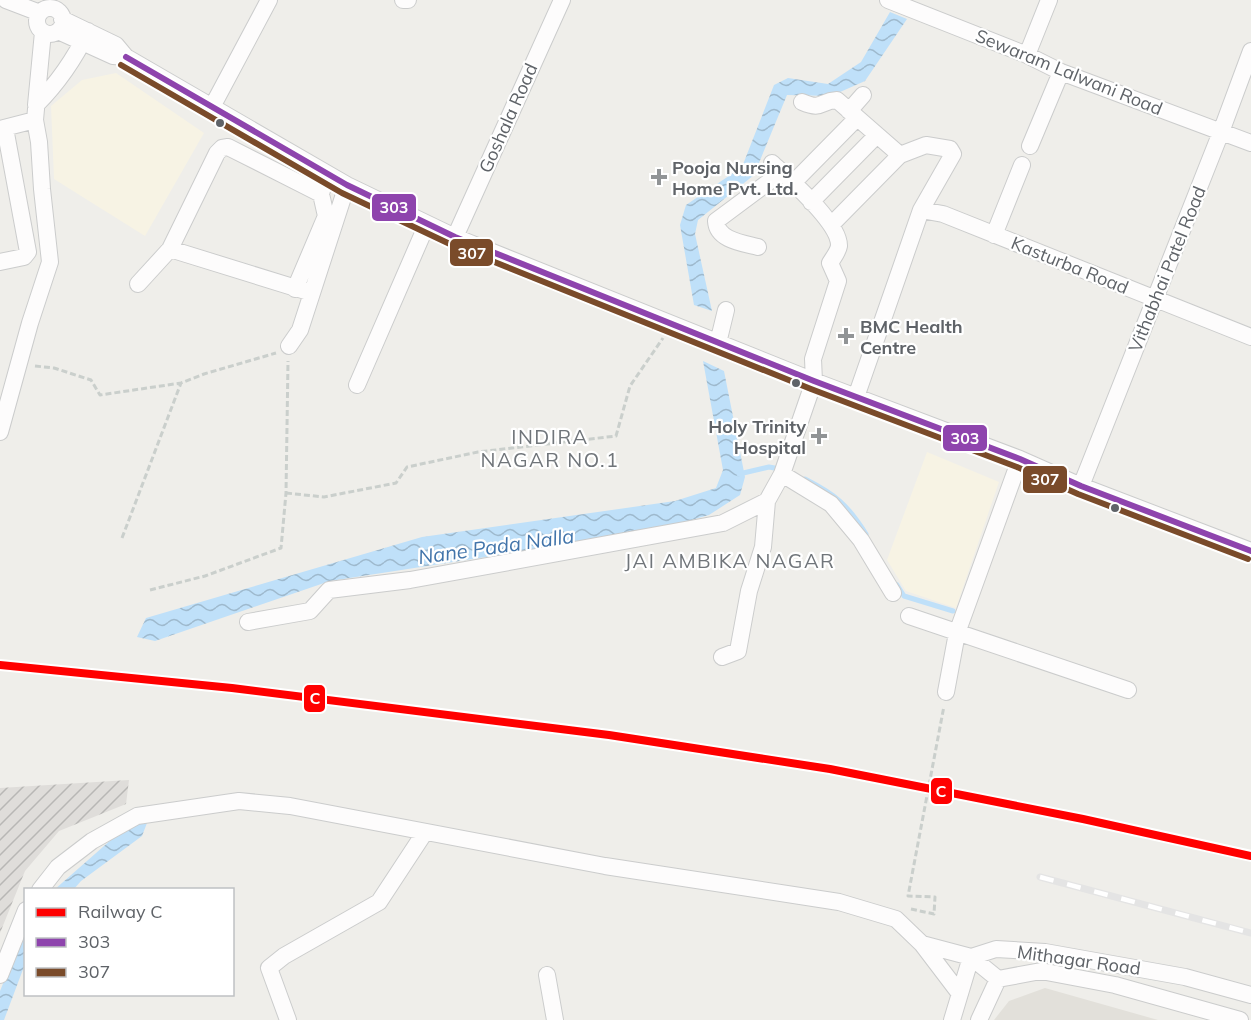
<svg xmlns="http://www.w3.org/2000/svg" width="1251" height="1020" font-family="Mulish,sans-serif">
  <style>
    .commercial { fill: #f7f3e4 }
    .industrial { fill: url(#industrial-furrows) }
    .education { fill: #e2e0da }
    .water { fill: url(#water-waves) }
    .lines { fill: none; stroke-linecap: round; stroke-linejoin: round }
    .stream { stroke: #bfe0f9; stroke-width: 5 }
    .minor-casing { stroke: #cbcccc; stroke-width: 18 }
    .path { stroke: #cacfcc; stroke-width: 3; stroke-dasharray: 6 3; stroke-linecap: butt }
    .minor { stroke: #fdfcfc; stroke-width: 16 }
    .rail-casing { stroke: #e4e4e4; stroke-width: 7 }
    .rail { stroke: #fff; stroke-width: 4.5; stroke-dasharray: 14; stroke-linecap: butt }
    .bus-1-casing { stroke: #fff; stroke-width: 10 }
    .bus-2-casing { stroke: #fff; stroke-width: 10 }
    .bus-1 { stroke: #8e44ad; stroke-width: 6 }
    .bus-2 { stroke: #7a4b2a; stroke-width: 6 }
    .rail-1-casing { stroke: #fff; stroke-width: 12 }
    .rail-1 { stroke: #f00; stroke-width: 8 }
    .bus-dot { fill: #5f6368; stroke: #fff; stroke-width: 2 }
    .poi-dot { fill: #919496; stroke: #fff; stroke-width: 2 }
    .labels { text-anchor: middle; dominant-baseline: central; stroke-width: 4.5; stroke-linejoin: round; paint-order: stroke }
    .street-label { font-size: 18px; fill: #5f6368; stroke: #fff }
    .poi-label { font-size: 18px; font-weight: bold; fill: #5f6368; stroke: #fff; text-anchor: start }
    .neighbourhood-label { font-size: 20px; letter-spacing: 1.5px; fill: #70757a; stroke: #fff }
    .water-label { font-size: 20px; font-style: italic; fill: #4174aa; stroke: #fff }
    .line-badge { stroke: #fff; stroke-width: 2 }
    .badge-label { font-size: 16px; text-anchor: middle; font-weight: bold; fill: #fff }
  </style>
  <defs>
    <pattern id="industrial-furrows" width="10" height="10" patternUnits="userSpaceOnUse" patternTransform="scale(1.5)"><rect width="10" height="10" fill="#dfddda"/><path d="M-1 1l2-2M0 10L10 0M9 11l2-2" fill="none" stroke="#b8b7b5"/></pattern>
    <pattern id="water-waves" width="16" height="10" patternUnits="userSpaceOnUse" patternTransform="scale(1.5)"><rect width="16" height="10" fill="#bfe0f9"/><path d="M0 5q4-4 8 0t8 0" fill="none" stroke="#9eb9cd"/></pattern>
  </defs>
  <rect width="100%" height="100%" fill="#efeeea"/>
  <path class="commercial" d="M 116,73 L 204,133 L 145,236 L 54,179 L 51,106 L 82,80 Z
    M 927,452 L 999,482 L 956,608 L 906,591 L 887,560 Z"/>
  <path class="industrial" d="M 129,780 L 126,804 L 59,831 L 25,871 L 0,933 L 0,788 Z"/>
  <path class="education" d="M 1045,988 L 1158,1020 L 994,1020 L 1009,1001 Z"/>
  <path class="water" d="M 890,12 L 907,19 L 865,81 L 831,96 L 787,95 L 754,175 L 698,220 L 695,234 L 712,311 L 694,305 L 680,225 L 686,205 L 742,167 L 774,85 L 788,78 L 828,84 L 861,62 Z
    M 703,361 L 724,371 L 745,477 L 740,495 L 709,515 L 653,531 L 330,581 L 155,641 L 137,637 L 146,618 L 422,537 L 675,501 L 716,488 L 723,470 Z
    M 147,823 L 142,836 L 81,881 L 74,889 L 54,890 L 129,824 Z
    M 25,930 L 25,964 L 4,1020 L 0,1020 L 0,991 Z"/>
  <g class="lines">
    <path class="stream" d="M 739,474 L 769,467 L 780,469
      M 805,479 C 836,495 847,504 866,534
      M 897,585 L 904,596 L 953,611"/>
    <g class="minor-casing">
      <path id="minor" d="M 6,0 L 40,13
        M 403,0 L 408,0
        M 888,0 L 1027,55 L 1061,72 L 1251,143
        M37 21a13 13 0 1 1 26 0a13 13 0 1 1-26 0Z
        M 58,31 L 113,56 L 126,57 L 116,45 L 62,19
        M 43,32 L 36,105 C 58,83 74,60 88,31
        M 1027,55 L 1049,0
        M 126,57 L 347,185 L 455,237 L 814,381 L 1020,459 L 1081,486 L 1251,551
        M 802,102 C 823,111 819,101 837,100 L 900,155 L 926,145 L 950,149 L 953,154 L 921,210 L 856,397
        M 212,107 L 269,0
        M 849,111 L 863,95
        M 0,129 L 35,120 L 36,109
        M 1030,146 L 1061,72
        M 793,183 L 857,118
        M 811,202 L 876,136
        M 921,210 L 943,214 L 1251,337
        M 832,224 L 900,155
        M 994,235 L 1022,165
        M 455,237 L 562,0
        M 758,247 C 742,243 717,240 716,221 L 782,172
        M 170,249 L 217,153 L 222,148 L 228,147 L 321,194
        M 0,262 L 24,257 L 28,252 L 5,128
        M 138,284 L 170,249 L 312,293
        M 295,289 L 326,216 L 321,194 L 324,183
        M 718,343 L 726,310
        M 289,346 L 300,330 L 347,185
        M 357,385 L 427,224
        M 0,432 L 30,323 L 50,262 L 42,189 L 39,142 L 35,120
        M 782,474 L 831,504 L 861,540 L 893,593
        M 1081,486 L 1221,132 L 1251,51
        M 909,616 L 1128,690
        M 248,622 L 310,611 L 329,590 L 410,580 L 723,523 L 767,501
        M 722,657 L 738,651 L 749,591 L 763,547 L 767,501 L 782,474 L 814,381 L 813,359 L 838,281 L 830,263 C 833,258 838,252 839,246 C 840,223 789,179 772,163
        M 946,692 L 957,633 L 1020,459
        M 40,890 L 58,867 L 92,841 L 137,816 L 239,801 L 290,806 L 605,866 L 839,902 L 896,919 L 922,944 L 960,994
        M 922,944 L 971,957 L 998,979
        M 0,975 L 26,910
        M 547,975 L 555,1020
        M 288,1020 L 269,968 L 284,956 L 379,902 L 425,832
        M 952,1020 L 971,957 L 996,949 L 1045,952 L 1185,977 L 1251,995
        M 979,1020 L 998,979 L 1041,971 L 1115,985 L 1240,1020"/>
    </g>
    <path class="path" d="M 35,366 L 54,368 L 91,380 L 100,395 L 181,383 L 204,374 L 276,353
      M 286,493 L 324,497 L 396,483 L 407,467 L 478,452 L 616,436 L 630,386 L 663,338
      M 122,538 L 181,383
      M 150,590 L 205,576 L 281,548 L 286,493 L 288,361
      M 911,909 L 934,914 L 935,897 L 908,896 L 944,706"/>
    <use href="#minor" class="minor"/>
    <g class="rail-casing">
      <path id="rail" d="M 1040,877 L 1251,933"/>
    </g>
    <use href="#rail" class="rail"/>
    <g class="bus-1-casing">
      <path id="bus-1" d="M 126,57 L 347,185 L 455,237 L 814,381 L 1020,459 L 1081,486 L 1251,551"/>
    </g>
    <g class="bus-2-casing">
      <path id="bus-2" d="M 121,65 L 342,193 L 452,245 L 811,389 L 1017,467 L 1078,494 L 1248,559"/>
    </g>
    <use href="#bus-1" class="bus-1"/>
    <use href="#bus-2" class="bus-2"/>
    <g class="rail-1-casing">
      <path id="rail-1" d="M 0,665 L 232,688 L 609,735 L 830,769 L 1083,819 L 1251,856"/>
    </g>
    <use href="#rail-1" class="rail-1"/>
  </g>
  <g class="bus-dot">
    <circle cx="220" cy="123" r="5"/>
    <circle cx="796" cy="383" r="5"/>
    <circle cx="1115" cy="508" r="5"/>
  </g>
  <g class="poi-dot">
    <path d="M656 168h6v6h6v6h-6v6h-6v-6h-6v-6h6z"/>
    <path d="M843 327h6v6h6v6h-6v6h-6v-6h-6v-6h6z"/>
    <path d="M816 427h6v6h6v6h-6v6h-6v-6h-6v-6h6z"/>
  </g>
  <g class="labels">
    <g class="street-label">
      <text transform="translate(1069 72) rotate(22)">Sewaram Lalwani Road</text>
      <text transform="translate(508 118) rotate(-66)">Goshala Road</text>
      <text transform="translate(1070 265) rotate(22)">Kasturba Road</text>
      <text transform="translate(1167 269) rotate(-68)">Vithabhai Patel Road</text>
      <text transform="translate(1079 960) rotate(8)">Mithagar Road</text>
    </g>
    <g class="poi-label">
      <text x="672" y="167">Pooja Nursing<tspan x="672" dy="21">Home Pvt. Ltd.</tspan></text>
      <text x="860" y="326">BMC Health<tspan x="860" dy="21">Centre</tspan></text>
      <text x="806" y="426" text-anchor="end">Holy Trinity<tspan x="806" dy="21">Hospital</tspan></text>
    </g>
    <g class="neighbourhood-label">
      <text x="550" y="436">INDIRA<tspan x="550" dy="23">NAGAR NO.1</tspan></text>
      <text x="730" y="560">JAI AMBIKA NAGAR</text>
    </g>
    <g class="water-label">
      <text transform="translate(496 546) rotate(-8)">Nane Pada Nalla</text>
    </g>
  </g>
  <g class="line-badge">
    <rect x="371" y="193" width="46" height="29" rx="6" fill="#8e44ad"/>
    <rect x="449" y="238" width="45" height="29" rx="6" fill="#7a4b2a"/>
    <rect x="942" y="424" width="46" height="28" rx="6" fill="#8e44ad"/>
    <rect x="1022" y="465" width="46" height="29" rx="6" fill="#7a4b2a"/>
    <rect x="303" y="684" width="23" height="29" rx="6" fill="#f00"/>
    <rect x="930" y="777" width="23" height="28" rx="6" fill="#f00"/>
  </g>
  <g class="badge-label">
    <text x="394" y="213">303</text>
    <text x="472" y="259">307</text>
    <text x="965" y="444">303</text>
    <text x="1045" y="485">307</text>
    <text x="315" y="704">C</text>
    <text x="941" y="797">C</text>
  </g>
  <rect x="24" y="888" width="210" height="108" fill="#ffffff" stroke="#bfc1c3" stroke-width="1.5"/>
  <rect x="36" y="908" width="30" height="9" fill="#ff0000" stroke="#bfc1c3" stroke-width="1.5"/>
  <text x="78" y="918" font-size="18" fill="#5f6368">Railway C</text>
  <rect x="36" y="938" width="30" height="9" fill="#8e44ad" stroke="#bfc1c3" stroke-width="1.5"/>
  <text x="78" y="948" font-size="18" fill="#5f6368">303</text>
  <rect x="36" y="968" width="30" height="9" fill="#7a4b2a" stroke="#bfc1c3" stroke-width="1.5"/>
  <text x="78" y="978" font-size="18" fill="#5f6368">307</text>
</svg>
